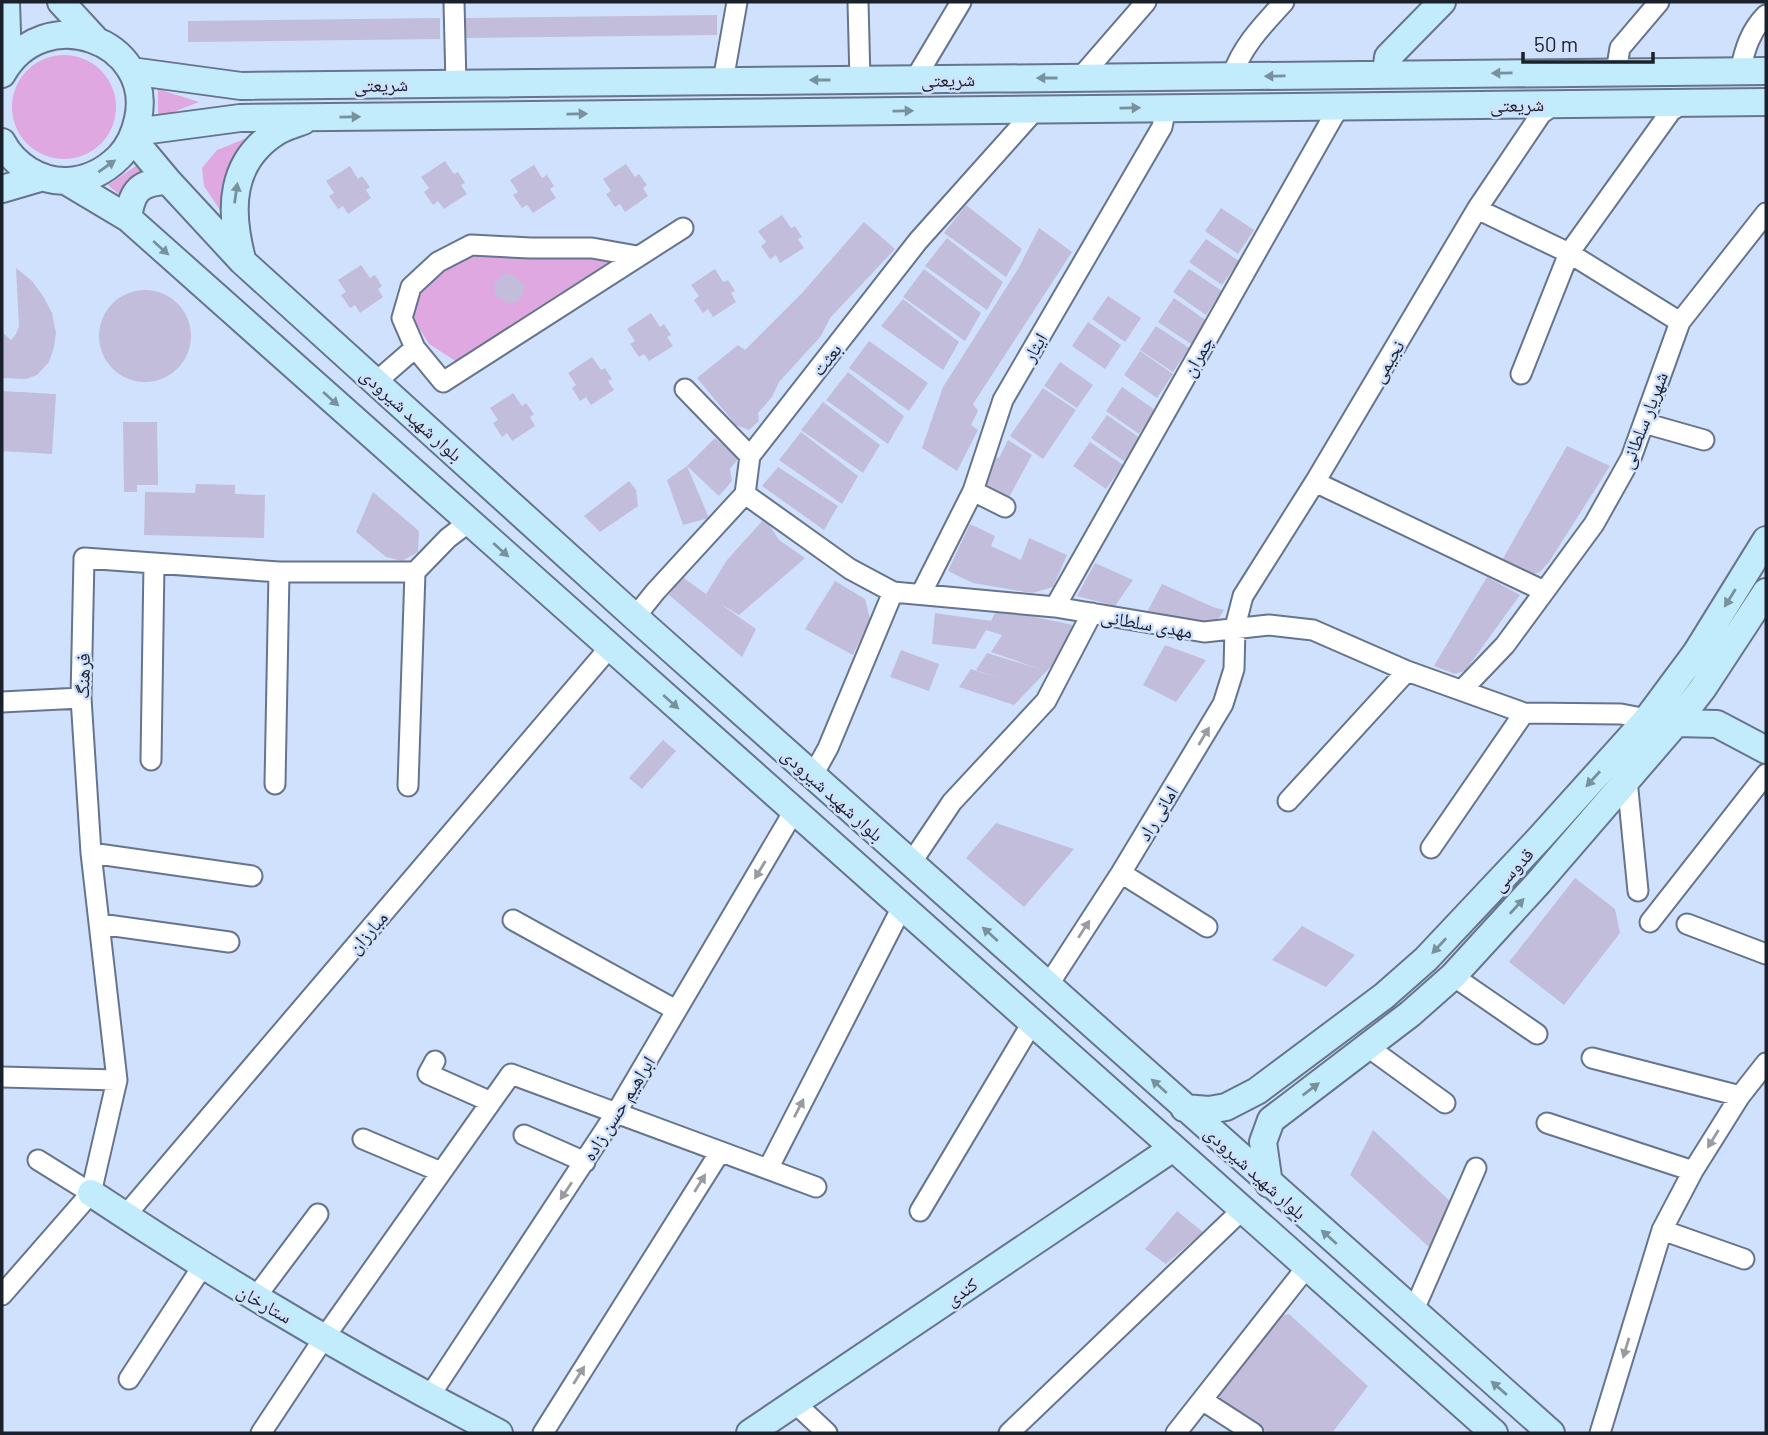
<svg xmlns="http://www.w3.org/2000/svg" width="1768" height="1435" font-family="Barlow,'Noto Naskh Arabic',sans-serif">
  <style>
    .green { fill: #dfa8e1 }
    .building { fill: #c2bddb }
    .lines { fill: none; stroke-linecap: round; stroke-linejoin: round }
    .street-casing { stroke: #66758d; stroke-width: 23 }
    .secondary-casing { stroke: #66758d; stroke-width: 30 }
    .street { stroke: #fff; stroke-width: 19 }
    .secondary { stroke: #c2ecfb; stroke-width: 26 }
    .oneway { fill: #77919d }
    .oneway2 { fill: #989ba0 }
    .labels { text-anchor: middle; dominant-baseline: central; stroke-width: 5; stroke-linejoin: round; paint-order: stroke }
    .street-label { font-size: 19px; fill: #1b212b; stroke: #d0e1fd }
  </style>
  <rect width="100%" height="100%" fill="#d0e1fd"/>
  <path class="green" d="M12 107a52 52 0 1 1 104 0a52 52 0 1 1-104 0Z
    M 158,89 L 199,102 L 158,118 Z
    M 247,138 L 226,173 L 220,210 L 204,186 L 202,168 L 217,150 Z
    M 143,161 L 151,175 L 122,197 L 108,185 Z
    M 475,256 L 619,259 L 457,362 L 429,344 L 412,317 L 420,290 L 442,270 Z"/>
  <path class="building" d="M 717,15 L 717,35 L 465,38 L 465,18 Z
    M 440,18 L 440,39 L 188,42 L 188,21 Z
    M 445,161 L 454,174 L 458,172 L 465,183 L 461,185 L 467,194 L 444,209 L 438,201 L 433,205 L 424,192 L 429,188 L 421,177 Z
    M 626,164 L 635,177 L 639,174 L 647,185 L 643,188 L 648,196 L 625,212 L 620,204 L 615,207 L 606,194 L 611,191 L 603,179 Z
    M 534,165 L 542,178 L 547,175 L 554,186 L 550,189 L 556,198 L 533,213 L 527,205 L 522,208 L 513,195 L 518,192 L 510,180 Z
    M 350,166 L 358,179 L 362,176 L 370,187 L 366,190 L 371,198 L 348,214 L 343,206 L 338,209 L 329,196 L 334,193 L 326,181 Z
    M 966,205 L 1022,249 L 1006,277 L 944,233 Z
    M 1221,208 L 1254,230 L 1238,254 L 1205,231 Z
    M 782,215 L 791,228 L 795,226 L 802,237 L 798,239 L 804,248 L 780,263 L 776,255 L 770,259 L 761,246 L 766,242 L 758,231 Z
    M 864,222 L 895,249 L 830,318 L 821,336 L 779,382 L 772,397 L 758,413 L 759,421 L 749,430 L 736,425 L 697,378 L 738,345 L 745,350 L 803,292 Z
    M 1039,228 L 1072,252 L 973,404 L 978,411 L 971,425 L 978,430 L 957,471 L 922,448 L 943,387 L 1018,269 Z
    M 947,238 L 1003,282 L 987,310 L 925,266 Z
    M 1206,239 L 1239,261 L 1222,285 L 1189,262 Z
    M 361,265 L 370,278 L 375,275 L 382,286 L 378,289 L 383,297 L 360,313 L 355,305 L 350,308 L 341,295 L 346,292 L 338,280 Z
    M 16,268 L 32,281 L 43,296 L 52,313 L 56,333 L 54,347 L 49,362 L 37,375 L 26,379 L 2,378 L 2,332 L 11,340 L 16,334 L 19,326 Z
    M 715,269 L 723,282 L 728,280 L 735,291 L 731,293 L 736,302 L 713,317 L 708,309 L 703,313 L 694,300 L 699,296 L 691,285 Z
    M 924,269 L 981,313 L 965,341 L 903,297 Z
    M 1189,269 L 1222,291 L 1206,315 L 1173,292 Z
    M 504,273 L 516,277 L 525,286 L 520,300 L 509,304 L 495,295 L 494,284 Z
    M99 336a46 46 0 1 1 92 0a46 46 0 1 1-92 0Z
    M 1108,296 L 1141,318 L 1125,342 L 1092,319 Z
    M 1174,298 L 1207,321 L 1191,344 L 1158,322 Z
    M 903,299 L 959,342 L 943,370 L 881,326 Z
    M 651,313 L 660,327 L 664,324 L 671,335 L 667,337 L 673,346 L 649,361 L 644,354 L 639,357 L 630,344 L 635,341 L 627,329 Z
    M 1088,322 L 1121,345 L 1105,369 L 1072,346 Z
    M 1156,326 L 1189,348 L 1173,372 L 1140,350 Z
    M 869,341 L 928,383 L 909,411 L 849,368 Z
    M 1140,351 L 1173,374 L 1157,398 L 1124,375 Z
    M 592,357 L 601,370 L 605,368 L 612,379 L 608,381 L 614,390 L 591,405 L 586,397 L 580,401 L 572,388 L 576,385 L 568,373 Z
    M 1060,362 L 1093,385 L 1077,408 L 1044,386 Z
    M 848,372 L 904,416 L 888,444 L 826,400 Z
    M 1122,387 L 1155,410 L 1139,434 L 1106,411 Z
    M 1043,388 L 1076,410 L 1043,459 L 1010,436 Z
    M 2,391 L 56,394 L 52,454 L 2,451 Z
    M 513,393 L 522,406 L 526,403 L 534,414 L 530,417 L 535,426 L 512,441 L 507,433 L 502,437 L 493,423 L 498,420 L 490,408 Z
    M 823,402 L 880,445 L 863,473 L 801,430 Z
    M 1107,415 L 1140,438 L 1124,461 L 1091,438 Z
    M 123,422 L 157,422 L 158,485 L 137,485 L 137,492 L 124,492 Z
    M 801,432 L 858,476 L 842,504 L 779,460 Z
    M 715,438 L 739,458 L 730,469 L 732,481 L 719,496 L 687,466 Z
    M 1008,440 L 1032,455 L 1008,499 L 980,484 L 994,457 L 999,458 Z
    M 1090,442 L 1123,465 L 1106,489 L 1073,466 Z
    M 1567,446 L 1610,466 L 1549,562 L 1540,572 L 1530,575 L 1501,562 Z
    M 687,466 L 709,518 L 683,525 L 667,480 Z
    M 778,467 L 838,506 L 824,530 L 762,486 Z
    M 629,481 L 636,490 L 638,506 L 600,532 L 584,516 Z
    M 196,484 L 235,485 L 235,494 L 265,495 L 264,538 L 144,535 L 145,492 L 195,493 Z
    M 373,492 L 419,531 L 418,552 L 402,561 L 386,557 L 356,532 Z
    M 765,518 L 779,540 L 805,558 L 739,615 L 719,603 L 756,629 L 742,657 L 669,595 L 681,576 L 706,594 L 727,560 Z
    M 970,524 L 995,536 L 991,546 L 1021,560 L 1029,538 L 1067,555 L 1053,587 L 1032,593 L 973,583 L 948,571 Z
    M 1095,563 L 1133,580 L 1115,606 L 1077,596 Z
    M 1487,577 L 1520,595 L 1465,671 L 1455,674 L 1434,666 Z
    M 835,581 L 865,599 L 870,619 L 853,655 L 805,629 Z
    M 1162,584 L 1213,607 L 1224,610 L 1219,618 L 1212,622 L 1147,612 Z
    M 997,609 L 1073,625 L 1062,655 L 1014,705 L 959,687 L 971,669 L 1002,679 L 976,670 L 987,653 L 1043,670 L 991,652 L 1002,635 L 986,630 L 975,649 L 932,644 L 935,613 L 991,621 Z
    M 1165,645 L 1206,660 L 1176,702 L 1143,685 Z
    M 901,650 L 939,664 L 929,691 L 890,677 Z
    M 663,740 L 676,751 L 642,789 L 629,778 Z
    M 996,823 L 1074,849 L 1024,907 L 966,858 Z
    M 1575,878 L 1615,909 L 1620,933 L 1564,1005 L 1509,962 Z
    M 1302,926 L 1355,955 L 1326,987 L 1272,960 Z
    M 1373,1130 L 1450,1201 L 1430,1248 L 1350,1175 Z
    M 1177,1211 L 1203,1232 L 1166,1264 L 1145,1249 Z
    M 1289,1314 L 1368,1386 L 1332,1433 L 1269,1433 L 1216,1397 L 1271,1318 Z"/>
  <g class="lines">
    <g class="street-casing">
      <path id="street" d="M 454,2 L 456,84
        M 858,2 L 860,80
        M 1740,71 C 1745,49 1750,31 1766,15
        M 1616,72 L 1620,48 L 1659,2
        M 1232,76 C 1242,46 1263,25 1284,2
        M 1080,78 L 1146,2
        M 915,79 L 961,2
        M 723,81 L 737,2
        M 1477,209 L 1569,253 L 1680,322
        M 637,256 L 592,248 L 530,248 L 471,245 L 438,262 L 411,287 L 402,318 L 415,348 L 443,382 L 683,228
        M 1521,374 L 1569,253 L 1671,111 L 1685,102
        M 377,381 L 415,348
        M 685,389 L 750,456
        M 1644,423 L 1704,440
        M 1315,482 L 1544,591
        M 973,491 L 1005,507
        M 745,494 L 850,569 L 893,592 L 1055,607 L 1204,632 L 1269,625 L 1313,630 L 1407,671 L 1524,713 L 1621,714 L 1647,719
        M 921,594 L 973,491 L 1003,400 L 1162,127 L 1166,108
        M 1055,607 L 1333,117 L 1341,106
        M 635,617 L 655,592 L 745,494 L 750,456 L 918,241 L 1036,109
        M 1462,690 L 1505,645 L 1594,524 L 1631,458 L 1680,322 L 1766,213
        M 2,702 L 81,698
        M 151,760 L 154,563
        M 813,775 L 828,748 L 893,592
        M 1627,780 L 1638,891
        M 275,784 L 279,572
        M 408,786 L 415,572
        M 1288,801 L 1407,671
        M 1431,848 L 1524,713
        M 91,853 L 252,876
        M 911,863 L 952,802 L 1046,701 L 1092,613
        M 1121,873 L 1207,927
        M 513,920 L 676,1010
        M 1650,922 L 1766,774
        M 100,924 L 229,942
        M 1687,924 L 1766,954
        M 1453,976 L 1537,1034
        M 1047,987 L 1121,873 L 1223,704 L 1234,669 L 1235,627 L 1243,596 L 1315,482 L 1477,209 L 1541,114 L 1555,104
        M 1368,1047 L 1445,1103
        M 1592,1058 L 1740,1096
        M 435,1061 L 428,1074 L 491,1102
        M 2,1077 L 117,1080
        M 1547,1123 L 1693,1171
        M 524,1135 L 585,1162
        M 363,1139 L 441,1172
        M 38,1160 L 91,1193
        M 768,1169 L 902,907
        M 920,1211 L 1032,1023
        M 125,1216 L 610,647
        M 1662,1230 L 1744,1259
        M 2,1295 L 91,1193 L 117,1080 L 91,853 L 81,698 L 84,558 L 279,572 L 415,572 L 448,538 L 469,522
        M 255,1298 L 318,1214
        M 1413,1312 L 1476,1168
        M 129,1379 L 202,1267
        M 429,1397 L 616,1113 L 794,811
        M 1202,1400 L 1253,1433
        M 795,1403 L 827,1433
        M 261,1433 L 324,1338 L 511,1074 L 816,1187
        M 543,1433 L 720,1152
        M 1009,1433 L 1242,1210
        M 1176,1433 L 1306,1268
        M 1600,1433 L 1662,1230 L 1693,1171 L 1740,1096 L 1766,1063"/>
    </g>
    <g class="secondary-casing">
      <path id="secondary" d="M 6,2 L 8,64
        M 61,2 L 95,39
        M 131,71 L 241,86 L 1766,71
        M 2,74 C 43,0 155,40 138,119 C 135,133 129,147 119,157 C 105,171 88,180 67,181 C 40,182 14,165 2,142
        M 1386,74 L 1388,57 L 1442,2
        M 135,132 L 240,118 L 1766,102
        M 132,138 L 168,181 L 242,261 L 635,617 L 1551,1433
        M 66,181 L 128,218 L 1494,1433
        M 2,189 L 43,177
        M 128,218 C 132,190 140,182 168,181
        M 242,259 C 229,210 229,161 278,131 C 285,127 295,124 303,121
        M 1676,723 L 1717,724 L 1766,750
        M 1184,1108 L 1209,1110 L 1226,1107 L 1257,1091 L 1384,996 L 1426,959 L 1539,839 L 1647,719 L 1696,653 L 1766,540
        M 1269,1184 L 1263,1142 L 1271,1120 L 1410,1014 L 1453,976 L 1539,882 L 1676,723 L 1703,688 L 1766,592
        M 91,1193 C 223,1281 359,1361 499,1433
        M 750,1433 L 1173,1148"/>
    </g>
    <use href="#street" class="street"/>
    <use href="#secondary" class="secondary"/>
  </g>
  <defs><path id="oneway-solid" d="M-6-.8H1V-3.2L6.5 0L1 3.2V.8H-6Z" transform="scale(1.75)"/></defs>
  <g class="oneway">
    <use href="#oneway-solid" transform="translate(1502 73) rotate(179)"/>
    <use href="#oneway-solid" transform="translate(1275 76) rotate(179)"/>
    <use href="#oneway-solid" transform="translate(1047 78) rotate(180)"/>
    <use href="#oneway-solid" transform="translate(820 80) rotate(180)"/>
    <use href="#oneway-solid" transform="translate(1130 108) rotate(-1)"/>
    <use href="#oneway-solid" transform="translate(903 111) rotate(-1)"/>
    <use href="#oneway-solid" transform="translate(577 114) rotate(-1)"/>
    <use href="#oneway-solid" transform="translate(350 117) rotate(-1)"/>
    <use href="#oneway-solid" transform="translate(107 166) rotate(-35)"/>
    <use href="#oneway-solid" transform="translate(236 193) rotate(-82)"/>
    <use href="#oneway-solid" transform="translate(161 248) rotate(42)"/>
    <use href="#oneway-solid" transform="translate(331 399) rotate(42)"/>
    <use href="#oneway-solid" transform="translate(501 550) rotate(42)"/>
    <use href="#oneway-solid" transform="translate(1730 598) rotate(122)"/>
    <use href="#oneway-solid" transform="translate(671 702) rotate(42)"/>
    <use href="#oneway-solid" transform="translate(1593 779) rotate(132)"/>
    <use href="#oneway-solid" transform="translate(1517 906) rotate(-47)"/>
    <use href="#oneway-solid" transform="translate(990 934) rotate(-138)"/>
    <use href="#oneway-solid" transform="translate(1439 946) rotate(133)"/>
    <use href="#oneway-solid" transform="translate(1159 1086) rotate(-138)"/>
    <use href="#oneway-solid" transform="translate(1311 1089) rotate(-37)"/>
    <use href="#oneway-solid" transform="translate(1329 1237) rotate(-138)"/>
    <use href="#oneway-solid" transform="translate(1499 1388) rotate(-139)"/>
  </g>
  <g class="oneway2">
    <use href="#oneway-solid" transform="translate(1204 736) rotate(-59)"/>
    <use href="#oneway-solid" transform="translate(760 870) rotate(121)"/>
    <use href="#oneway-solid" transform="translate(1084 929) rotate(-57)"/>
    <use href="#oneway-solid" transform="translate(799 1108) rotate(-63)"/>
    <use href="#oneway-solid" transform="translate(1713 1139) rotate(122)"/>
    <use href="#oneway-solid" transform="translate(700 1183) rotate(-58)"/>
    <use href="#oneway-solid" transform="translate(566 1191) rotate(124)"/>
    <use href="#oneway-solid" transform="translate(1626 1348) rotate(107)"/>
    <use href="#oneway-solid" transform="translate(579 1375) rotate(-58)"/>
  </g>
  <g class="labels">
    <g class="street-label">
      <text transform="translate(948 79) rotate(-1)">شریعتی</text>
      <text transform="translate(381 84) rotate(-1)">شریعتی</text>
      <text transform="translate(1517 104) rotate(-1)">شریعتی</text>
      <text transform="translate(1034 347) rotate(-60)">ایثار</text>
      <text transform="translate(1197 356) rotate(-60)">چمران</text>
      <text transform="translate(826 359) rotate(-52)">بعثت</text>
      <text transform="translate(1387 361) rotate(-59)">نجیمی</text>
      <text transform="translate(412 414) rotate(42)">بلوار شهید شیرودی</text>
      <text transform="translate(1643 420) rotate(-69)">شهریار سلطانی</text>
      <text transform="translate(1147 623) rotate(10)">مهدی سلطانی</text>
      <text transform="translate(82 676) rotate(-89)">فرهنگ</text>
      <text transform="translate(833 794) rotate(42)">بلوار شهید شیرودی</text>
      <text transform="translate(1157 813) rotate(-59)">امانی راد</text>
      <text transform="translate(1512 869) rotate(-47)">قدوسی</text>
      <text transform="translate(367 932) rotate(-49)">مبارزان</text>
      <text transform="translate(618 1108) rotate(-58)">ابراهیم حسن زاده</text>
      <text transform="translate(1256 1172) rotate(42)">بلوار شهید شیرودی</text>
      <text transform="translate(961 1291) rotate(-34)">کندی</text>
      <text transform="translate(265 1303) rotate(30)">ستارخان</text>
    </g>
  </g>
  <rect width="1768" height="1435" fill="none" stroke="#1b212b" stroke-width="7"/>
  <path d="M1523 52v10h130v-10" fill="none" stroke="#1b212b" stroke-width="3.5"/>
  <text x="1534" y="52" font-size="21" fill="#1b212b" stroke="#d0e1fd" stroke-width="5" paint-order="stroke">50 m</text>
</svg>
